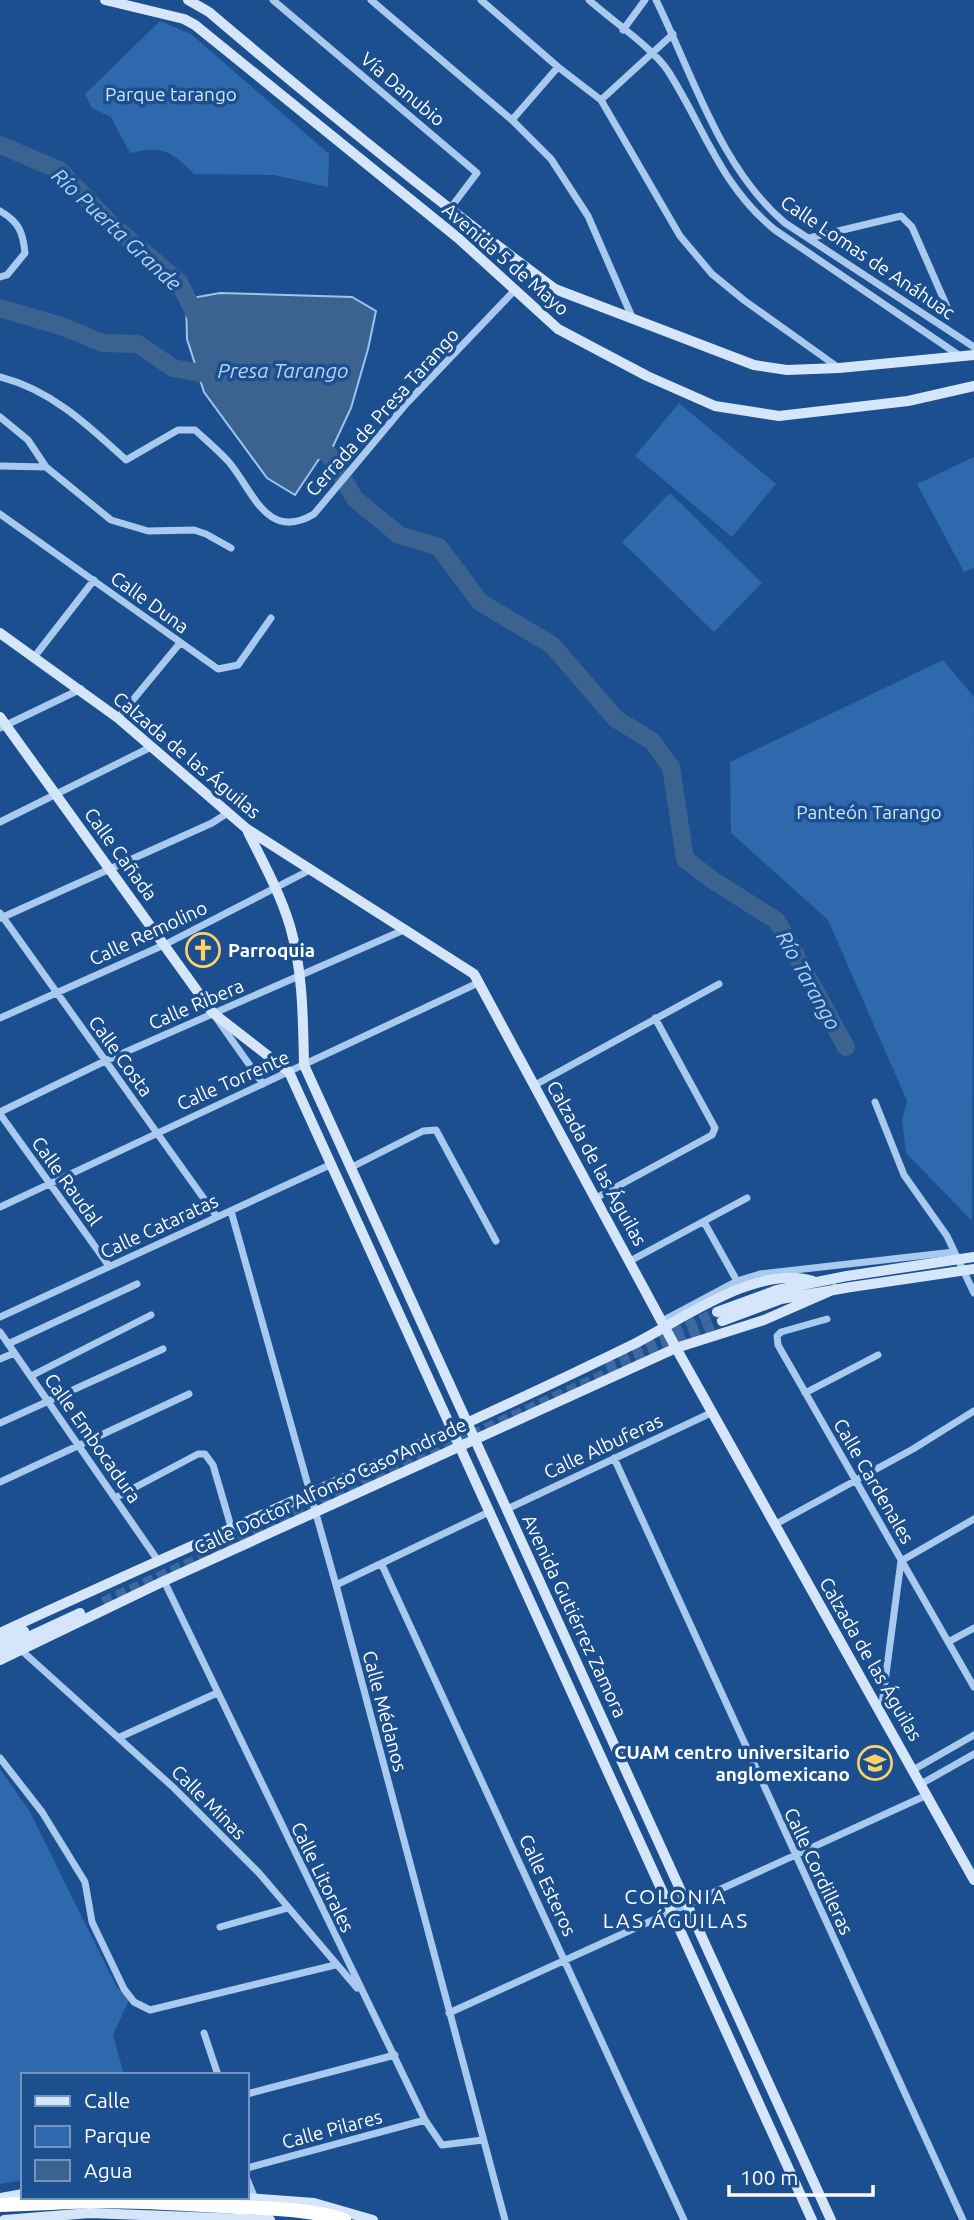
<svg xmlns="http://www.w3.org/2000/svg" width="974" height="2220" font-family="Ubuntu,sans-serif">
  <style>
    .green { fill: #2e69ad }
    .water { fill: #3c6290; stroke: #9cc4f0; stroke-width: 2 }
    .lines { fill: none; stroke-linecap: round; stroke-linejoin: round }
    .river { stroke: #3c6290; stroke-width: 18 }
    .secondary-tunnel { stroke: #3d69a0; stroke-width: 10; stroke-dasharray: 10 5; stroke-linecap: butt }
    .street { stroke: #a9c9ee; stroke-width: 7 }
    .secondary { stroke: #d6e6fa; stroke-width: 10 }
    .highway { stroke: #fff; stroke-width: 14 }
    .secondary-bridge { stroke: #d6e6fa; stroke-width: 10 }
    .highway-bridge { stroke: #fff; stroke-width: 14 }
    .labels { text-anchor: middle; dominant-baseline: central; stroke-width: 7; stroke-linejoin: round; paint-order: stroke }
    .street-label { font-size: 19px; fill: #fff; stroke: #1b4f8f }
    .park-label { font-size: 19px; fill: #cfe3fa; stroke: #1b4f8f }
    .poi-label { font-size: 19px; font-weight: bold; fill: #fff; stroke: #1b4f8f; text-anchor: start }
    .water-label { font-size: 21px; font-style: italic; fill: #b5d3f5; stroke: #1b4f8f }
    .neighbourhood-label { font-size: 21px; letter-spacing: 2px; fill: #fff; stroke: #1b4f8f }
  </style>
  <rect width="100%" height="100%" fill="#1b4f8f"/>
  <path class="green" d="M 160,21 L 191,34 L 329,154 L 328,187 L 274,175 L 194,174 C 171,151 162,145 130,153 L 111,117 L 92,108 L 85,94 Z
    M 679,403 L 776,484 L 732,537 L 635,456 Z
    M 974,457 L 974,568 L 964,572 L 917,484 Z
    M 670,493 L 762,583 L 714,632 L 622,542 Z
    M 943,660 L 974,697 L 972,1221 L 906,1153 L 902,1120 L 907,1101 L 828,920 L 731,833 L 730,762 Z
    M 0,1769 L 30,1812 L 116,1986 L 129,2000 L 113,2035 L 124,2075 L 23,2075 L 23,2180 L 0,2184 Z"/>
  <path class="water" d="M 220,293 L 352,297 L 376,311 L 368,349 L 351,408 L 329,455 L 319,459 L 295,495 L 267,478 L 204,392 L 187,339 L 186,299 Z"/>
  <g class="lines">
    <path class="river" d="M 0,145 L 59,170 L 111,224 L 179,282 L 197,318
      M 0,308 L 64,327 L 102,343 L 138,344 L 173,368 L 223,377
      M 312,443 L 329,455 L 355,499 L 399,535 L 439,547 L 480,602 L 552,645 L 616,719 L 652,741 L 671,767 L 685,859 L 711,879 L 777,921 L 846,1047"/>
    <path class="secondary-tunnel" d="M 605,1364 L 717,1312
      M 236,1534 L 345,1483
      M 103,1602 L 722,1321"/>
    <path class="street" d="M 273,0 L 477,173 L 449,210
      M 371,0 L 512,120 L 551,159 L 588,216 L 632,317
      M 481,0 L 558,67 L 601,100 L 680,236 L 712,274 L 745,301 L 839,368
      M 589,0 C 610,19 654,49 668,71 C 705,129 720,185 775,230 L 960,356
      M 656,0 C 693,75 720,168 785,223 L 974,347
      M 623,30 L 645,0
      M 601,100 L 673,34
      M 512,120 L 558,67
      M 0,211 C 19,222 23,232 25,253 L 7,275 L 0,277
      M 809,238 L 901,216 L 912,227 L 948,309
      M 0,377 C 51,390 88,425 126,460 L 178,430 L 195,430 C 206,440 218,450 228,461 C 252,488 266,543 314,514 L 406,404 L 514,291
      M 0,417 L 28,440 L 46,467 L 111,520 L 148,531 L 194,530 L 206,534 L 231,548
      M 0,466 L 46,467
      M 0,514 L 218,669 L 238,665 L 271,618
      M 35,656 L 94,580
      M 118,718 L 180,643
      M 0,728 L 81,689
      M 0,822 L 151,747
      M 0,913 L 217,1217
      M 1,918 L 212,823 L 226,814
      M 0,1018 L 166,944 L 308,871
      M 217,1019 L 263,1084
      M 535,1085 L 719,984
      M 875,1102 L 904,1175 L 947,1236 L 974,1293
      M 0,1112 L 105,1061 L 406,929
      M 0,1114 L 109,1266
      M 352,1167 L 423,1131 L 436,1130 L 496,1241
      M 596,1198 L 712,1135 L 715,1128 L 655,1018
      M 0,1207 L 480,982
      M 231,1211 L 336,1585 L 505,2220
      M 704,1222 L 737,1281
      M 630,1261 L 747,1198
      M 0,1317 L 332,1164
      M 827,1319 L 781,1332 L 777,1336 L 778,1345 L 974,1687
      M 662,1321 L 737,1281 L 760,1274 L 954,1252
      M 0,1332 L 159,1562
      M 8,1344 L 137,1284
      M 0,1359 L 14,1353
      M 31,1376 L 151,1315
      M 805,1393 L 878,1355
      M 0,1423 L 163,1349
      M 614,1458 L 963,2220
      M 0,1482 L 189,1394
      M 115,1498 L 198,1454 L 205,1454 L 213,1465 L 232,1530
      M 507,1509 L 713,1412
      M 774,1525 L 913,1449 L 974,1411
      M 382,1565 L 684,2220
      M 164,1581 L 425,2120 L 442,2145 L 483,2140
      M 336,1585 L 489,1512
      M 948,1642 L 974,1628
      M 21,1650 L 174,1788 L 259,1873 L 357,1988
      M 881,1712 L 901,1561 L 974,1519
      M 120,1737 L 217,1693
      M 0,1758 L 42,1812 L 85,1882 L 92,1922 L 124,1989 L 134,2002 L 150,2010 L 335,1965
      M 913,1770 L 974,1735
      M 921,1784 L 974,1754
      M 220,1927 L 288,1908
      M 449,2013 L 927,1795
      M 204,2033 L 218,2075
      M 247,2094 L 395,2055
      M 247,2168 L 425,2120
      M 247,2179 L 256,2201"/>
    <path class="secondary" d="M 105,0 L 184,19 L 195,25 L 458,238 L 558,329 L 647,376 L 715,406 L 779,416 L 908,401 L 974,386
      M 188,0 L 209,12 C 322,108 436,200 555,289 L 754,365 L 787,370 L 839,368 L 974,355
      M 0,633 L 118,718 L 247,829 L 474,974 L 676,1348 L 974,1880
      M 0,717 L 213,1013 L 289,1072 L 812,2220
      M 248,832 C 263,862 280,893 290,926 C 303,971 303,1019 304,1065 L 831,2220
      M 717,1312 L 777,1290 L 847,1276
      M 722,1321 L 781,1299 L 851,1287
      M 0,1633 C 210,1535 424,1447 632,1345 C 680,1321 758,1263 813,1281
      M 0,1641 L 24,1631
      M 0,1650 L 80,1613
      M 0,1660 L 164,1581 L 676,1348 L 764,1320 L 835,1289
      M 235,2197 L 314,2203 L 373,2220
      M 0,2198 L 23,2194
      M 4,2220 L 90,2213 L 270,2220"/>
    <path class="highway" d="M 0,2205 L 50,2203"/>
    <path class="secondary-bridge" d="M 847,1276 L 974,1257
      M 851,1287 L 974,1269"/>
    <path class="highway-bridge" d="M 50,2203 C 113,2199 175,2203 238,2207 C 273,2209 310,2209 344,2220"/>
  </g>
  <defs>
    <g id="church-ring" transform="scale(1.75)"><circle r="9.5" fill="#1b4f8f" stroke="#ffd166" stroke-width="1.5"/><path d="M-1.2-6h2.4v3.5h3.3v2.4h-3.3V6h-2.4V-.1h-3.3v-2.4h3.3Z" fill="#ffd166"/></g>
    <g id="school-ring" transform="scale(1.75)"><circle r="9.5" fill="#1b4f8f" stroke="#ffd166" stroke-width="1.5"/><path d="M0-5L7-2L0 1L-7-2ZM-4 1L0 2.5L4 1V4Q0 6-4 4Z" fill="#ffd166"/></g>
  </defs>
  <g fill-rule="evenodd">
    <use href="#church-ring" x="203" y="950"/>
    <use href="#school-ring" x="875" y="1763"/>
  </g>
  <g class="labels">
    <g class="street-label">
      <text transform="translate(403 89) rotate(40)">Vía Danubio</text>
      <text transform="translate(868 257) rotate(34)">Calle Lomas de Anáhuac</text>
      <text transform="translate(506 259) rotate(41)">Avenida 5 de Mayo</text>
      <text transform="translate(382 412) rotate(-48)">Cerrada de Presa Tarango</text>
      <text transform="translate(150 602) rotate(36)">Calle Duna</text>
      <text transform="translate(187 755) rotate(40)">Calzada de las Águilas</text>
      <text transform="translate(121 854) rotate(54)">Calle Cañada</text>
      <text transform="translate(148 933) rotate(-25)">Calle Remolino</text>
      <text transform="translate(196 1004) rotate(-23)">Calle Ribera</text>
      <text transform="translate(121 1056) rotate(54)">Calle Costa</text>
      <text transform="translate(233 1080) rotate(-24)">Calle Torrente</text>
      <text transform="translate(597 1163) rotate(61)">Calzada de las Águilas</text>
      <text transform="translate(67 1181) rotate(54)">Calle Raudal</text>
      <text transform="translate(159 1226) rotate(-25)">Calle Cataratas</text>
      <text transform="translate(93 1438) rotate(55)">Calle Embocadura</text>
      <text transform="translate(603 1446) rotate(-25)">Calle Albuferas</text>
      <text transform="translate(874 1481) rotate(60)">Calle Cardenales</text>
      <text transform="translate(330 1486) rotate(-25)">Calle Doctor Alfonso Caso Andrade</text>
      <text transform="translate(575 1616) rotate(65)">Avenida Gutiérrez Zamora</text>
      <text transform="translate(871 1659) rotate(60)">Calzada de las Águilas</text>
      <text transform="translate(385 1711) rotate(75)">Calle Médanos</text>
      <text transform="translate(209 1802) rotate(45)">Calle Minas</text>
      <text transform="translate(819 1871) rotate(65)">Calle Cordilleras</text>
      <text transform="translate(323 1877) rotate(64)">Calle Litorales</text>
      <text transform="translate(548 1885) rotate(65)">Calle Esteros</text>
      <text transform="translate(332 2129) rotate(-15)">Calle Pilares</text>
    </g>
    <g class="park-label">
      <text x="171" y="94">Parque tarango</text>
      <text x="869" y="812">Panteón Tarango</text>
    </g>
    <g class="poi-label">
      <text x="228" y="950">Parroquia</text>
      <text x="850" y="1752" text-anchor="end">CUAM centro universitario<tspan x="850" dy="22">anglomexicano</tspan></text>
    </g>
    <g class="water-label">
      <text transform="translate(117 229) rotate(43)">Río Puerta Grande</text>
      <text x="283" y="370">Presa Tarango</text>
      <text transform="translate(809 980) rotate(61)">Río Tarango</text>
    </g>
    <g class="neighbourhood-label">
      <text x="676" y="1896">COLONIA<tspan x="676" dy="24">LAS ÁGUILAS</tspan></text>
    </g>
  </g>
  <rect x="21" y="2073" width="228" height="126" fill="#1b4f8f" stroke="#7695bc" stroke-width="2"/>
  <rect x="35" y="2096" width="35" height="10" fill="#d6e6fa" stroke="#7695bc" stroke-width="2"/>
  <text x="84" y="2108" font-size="21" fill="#ffffff">Calle</text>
  <rect x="35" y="2126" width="35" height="21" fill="#2e69ad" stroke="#7695bc" stroke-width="2"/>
  <text x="84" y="2143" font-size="21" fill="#ffffff">Parque</text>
  <rect x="35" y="2160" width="35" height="21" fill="#3c6290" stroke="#7695bc" stroke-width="2"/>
  <text x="84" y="2178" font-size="21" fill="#ffffff">Agua</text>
  <path d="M729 2185v10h144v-10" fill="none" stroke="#ffffff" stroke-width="3.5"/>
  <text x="740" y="2185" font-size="21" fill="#ffffff" stroke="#1b4f8f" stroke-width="5" paint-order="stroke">100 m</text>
</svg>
